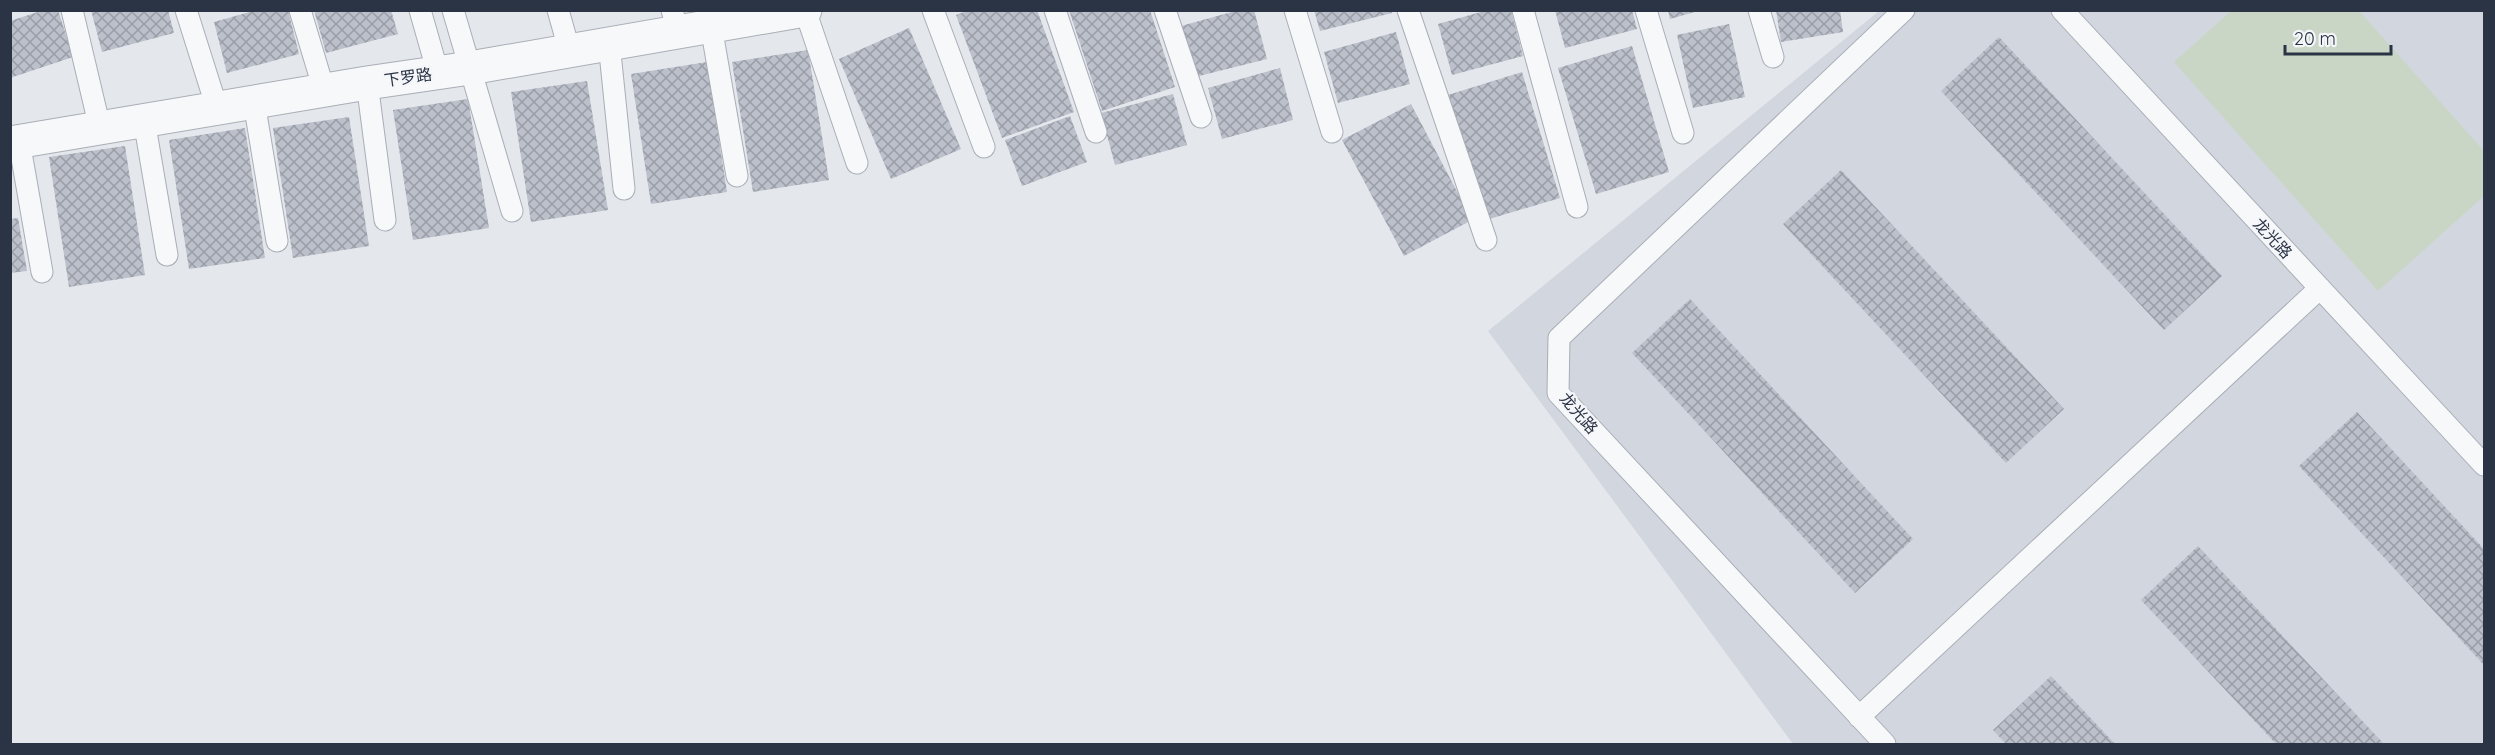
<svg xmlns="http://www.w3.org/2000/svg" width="2495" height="755" font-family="Quicksand,'Noto Sans SC',sans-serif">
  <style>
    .built { fill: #d2d6de }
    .garden { fill: #c9d6c5 }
    .building { fill: url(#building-cross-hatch) }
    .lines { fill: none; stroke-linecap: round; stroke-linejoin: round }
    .service-casing { stroke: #a9aeb7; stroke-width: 23 }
    .minor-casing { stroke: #a9aeb7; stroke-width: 35 }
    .service { stroke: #f7f8fa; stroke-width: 21 }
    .minor { stroke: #f7f8fa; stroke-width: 33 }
    .labels { text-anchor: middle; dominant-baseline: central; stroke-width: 4.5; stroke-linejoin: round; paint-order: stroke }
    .street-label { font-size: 16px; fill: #2b3445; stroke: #f4f6f9 }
  </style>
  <defs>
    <pattern id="building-cross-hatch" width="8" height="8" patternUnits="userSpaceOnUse" patternTransform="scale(1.5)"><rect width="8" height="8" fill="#bbc0ca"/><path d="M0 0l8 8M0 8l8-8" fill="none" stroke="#989da6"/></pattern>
  </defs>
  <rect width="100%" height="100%" fill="#e4e7ec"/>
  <path class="built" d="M 1879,11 L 2484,11 L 2484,744 L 1793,744 L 1488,331 Z"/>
  <path class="garden" d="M 2231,11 L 2359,11 L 2484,151 L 2484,196 L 2378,291 L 2174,62 Z"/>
  <path class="building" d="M 44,10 L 58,10 L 73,57 L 10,78 L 10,21 Z
    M 91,10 L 168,10 L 174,33 L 102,52 Z
    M 257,10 L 288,10 L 299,54 L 227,73 L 214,22 Z
    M 314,10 L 391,10 L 398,34 L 326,53 Z
    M 969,10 L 1037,10 L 1074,112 L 1002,138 L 956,15 Z
    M 1069,10 L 1150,10 L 1175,87 L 1102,111 Z
    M 1239,10 L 1254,10 L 1267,59 L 1195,77 L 1181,26 Z
    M 1314,10 L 1391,10 L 1392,13 L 1320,31 Z
    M 1488,10 L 1511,10 L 1523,56 L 1452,75 L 1438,24 Z
    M 1555,10 L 1632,10 L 1637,29 L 1565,48 Z
    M 1668,10 L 1698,10 L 1698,11 L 1670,19 Z
    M 1776,10 L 1840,10 L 1843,32 L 1781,42 Z
    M 1729,24 L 1745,97 L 1693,108 L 1677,35 Z
    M 909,28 L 961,149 L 891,179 L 839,59 Z
    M 1396,32 L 1410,84 L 1338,103 L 1324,52 Z
    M 1999,37 L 2222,276 L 2164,330 L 1941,91 Z
    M 1632,46 L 1669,172 L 1596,194 L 1558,68 Z
    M 808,50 L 829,180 L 753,192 L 732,62 Z
    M 707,62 L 727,192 L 651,204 L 631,74 Z
    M 1280,68 L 1293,120 L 1222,139 L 1208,88 Z
    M 1522,72 L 1560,198 L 1486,220 L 1448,95 Z
    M 587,81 L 608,210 L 531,222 L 511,92 Z
    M 1173,94 L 1187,145 L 1115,165 L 1101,113 Z
    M 468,99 L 489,228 L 413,240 L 393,110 Z
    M 1411,104 L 1472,220 L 1404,256 L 1342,140 Z
    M 1070,116 L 1087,162 L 1022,186 L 1005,140 Z
    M 349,117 L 369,246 L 293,258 L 273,128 Z
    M 245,128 L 265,258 L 189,269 L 169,140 Z
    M 125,146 L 145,275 L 69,287 L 49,157 Z
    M 1841,170 L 2064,409 L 2006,463 L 1783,224 Z
    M 18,218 L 27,271 L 10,273 L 10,219 Z
    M 1690,299 L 1913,539 L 1855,593 L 1632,353 Z
    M 2357,412 L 2484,549 L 2484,665 L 2299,466 Z
    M 2198,546 L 2384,744 L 2276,744 L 2141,600 Z
    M 2051,676 L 2115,744 L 2006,744 L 1993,730 Z"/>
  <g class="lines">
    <g class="service-casing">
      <path id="service" d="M 72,10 L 100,128
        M 186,10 L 217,108
        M 300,10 L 324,90
        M 420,10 L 438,73
        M 453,10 L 512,211
        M 558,10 L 569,49
        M 672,10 L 678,32
        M 805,10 L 857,163
        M 933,10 L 984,147
        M 1055,10 L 1096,132
        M 1165,10 L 1201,117
        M 1295,10 L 1332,132
        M 1408,10 L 1486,240
        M 1523,10 L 1577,207
        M 1646,10 L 1683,133
        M 1759,10 L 1773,57
        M 2062,10 L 2484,465
        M 711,26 L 737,176
        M 609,43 L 624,189
        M 367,83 L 385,220
        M 254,102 L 277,241
        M 144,120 L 167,255
        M 19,141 L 42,272
        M 1859,717 L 2320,288
        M 1885,744 L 1558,393 L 1559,338 L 1904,10"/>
    </g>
    <g class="minor-casing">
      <path id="minor" d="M 10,143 L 367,83 L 470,68 L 805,10"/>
    </g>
    <use href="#service" class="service"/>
    <use href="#minor" class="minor"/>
  </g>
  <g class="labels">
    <g class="street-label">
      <text transform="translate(408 77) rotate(-8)">下罗路</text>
      <text transform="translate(2273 238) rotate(47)">龙光路</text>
      <text transform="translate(1579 413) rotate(49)">龙光路</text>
    </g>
  </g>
  <rect width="2495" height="755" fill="none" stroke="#2b3445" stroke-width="24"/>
  <path d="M2285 45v9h106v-9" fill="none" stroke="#2b3445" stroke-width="3"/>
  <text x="2294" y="45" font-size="18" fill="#2b3445" stroke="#f4f6f9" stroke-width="4.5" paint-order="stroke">20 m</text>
</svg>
